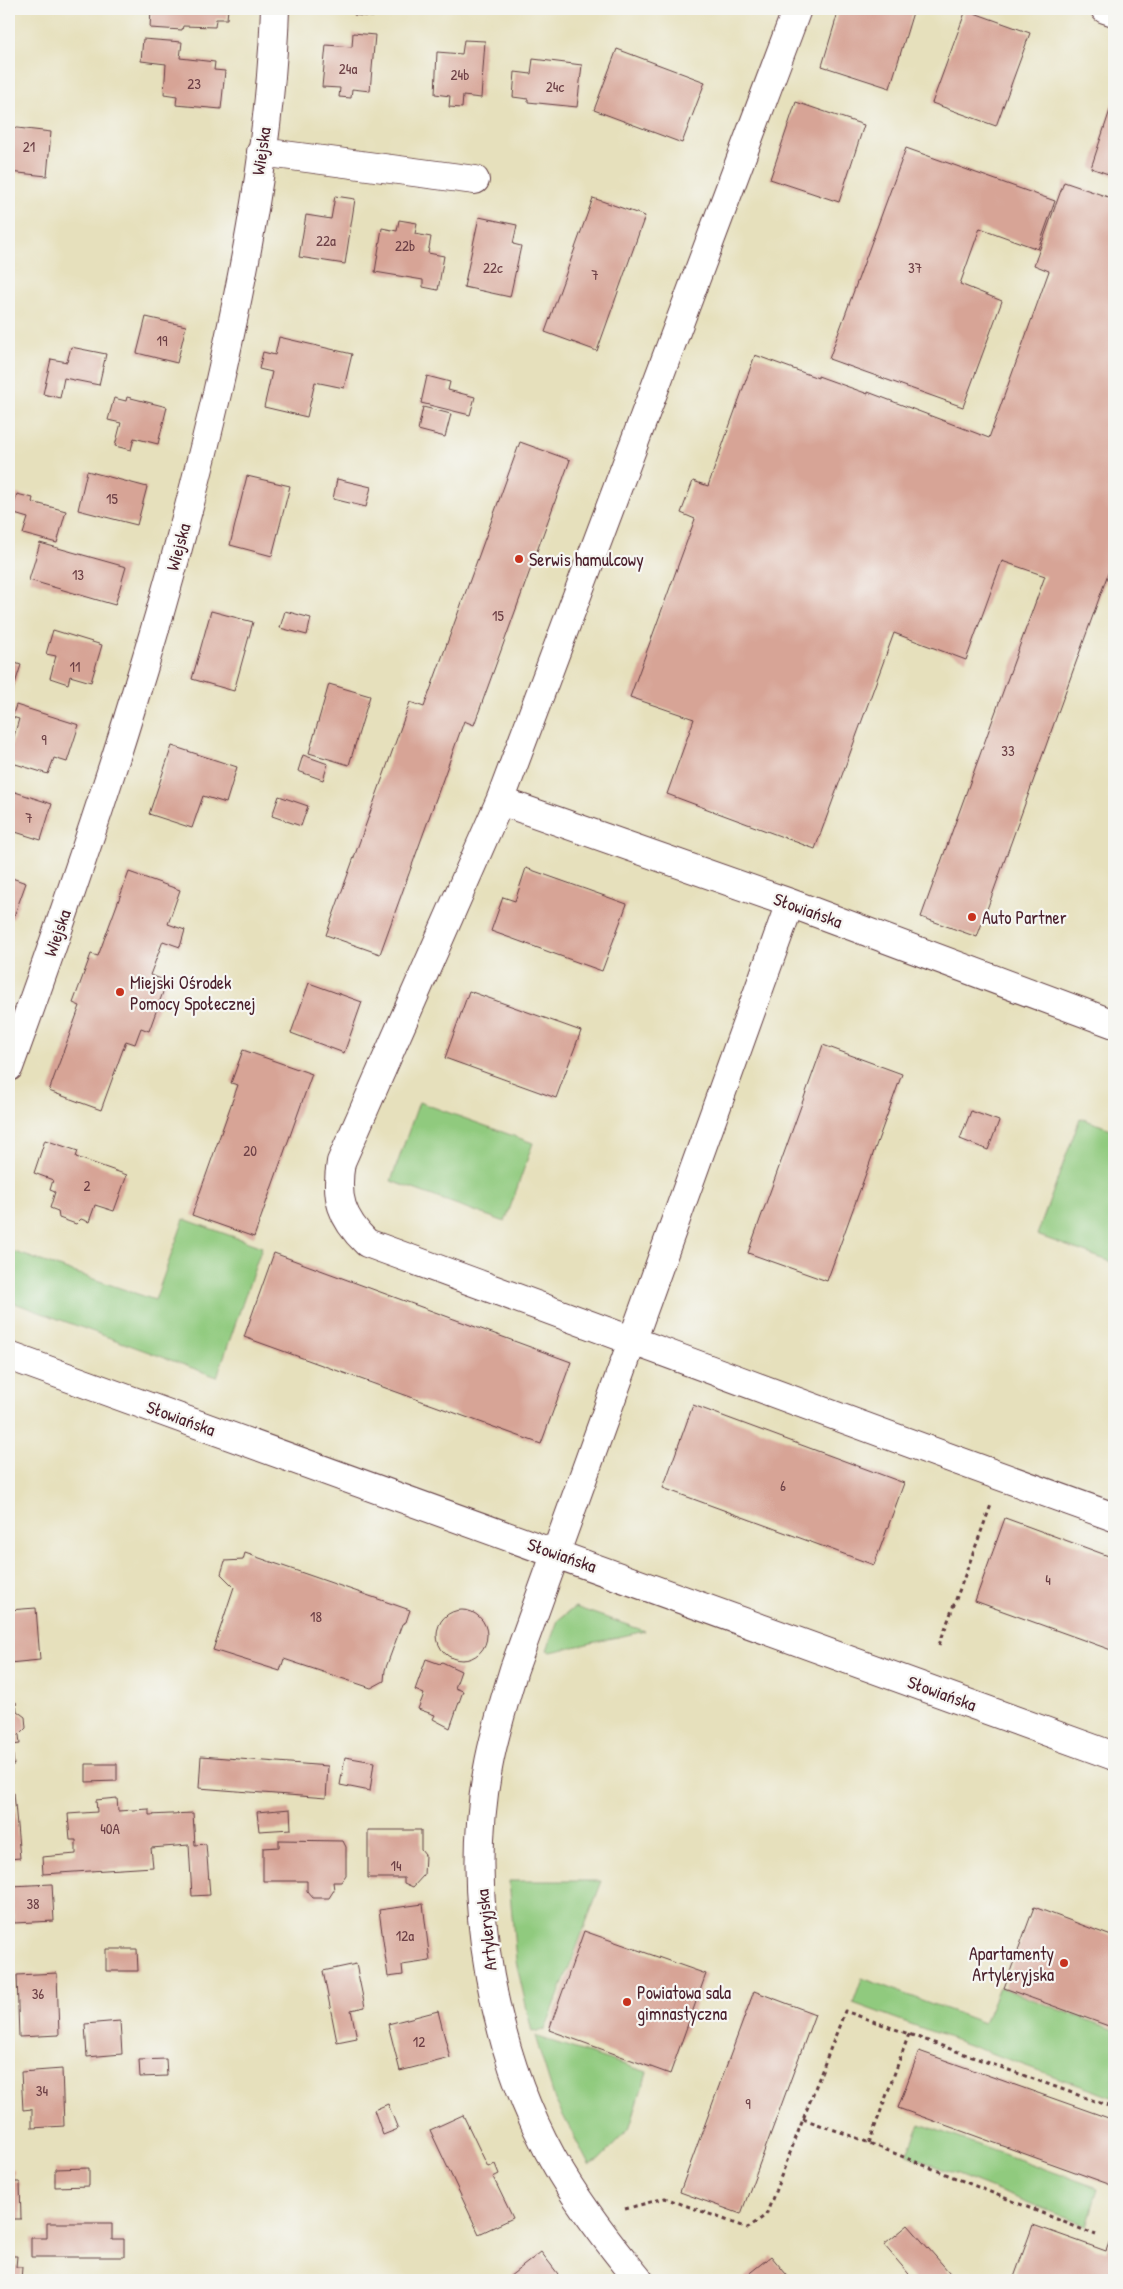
<svg xmlns="http://www.w3.org/2000/svg" width="1123" height="2289" font-family="'Patrick Hand',sans-serif">
  <style>
    .green { fill: #90ca7e; stroke: #6d7454 }
    .building { fill: #d7a496 }
    .lines { fill: none; stroke-linecap: round; stroke-linejoin: round }
    .street-casing { stroke: #613c41; stroke-width: 30 }
    .secondary-casing { stroke: #613c41; stroke-width: 30 }
    .path { stroke: #613c41; stroke-width: 3; stroke-dasharray: 4 4; stroke-linecap: butt }
    .street { stroke: #fff; stroke-width: 28 }
    .secondary { stroke: #fff; stroke-width: 28 }
    .poi-dot { fill: #c8321e; stroke: #f6f6f2; stroke-width: 2 }
    .labels { text-anchor: middle; dominant-baseline: central; stroke-width: 4.5; stroke-linejoin: round; paint-order: stroke }
    .number-label { font-size: 15px; fill: #6d4046 }
    .street-label { font-size: 18px; fill: #4a1f2b; stroke: #f6f6f2 }
    .poi-label { font-size: 18px; fill: #4a1f2b; stroke: #f6f6f2; text-anchor: start }
  </style>
  <rect width="100%" height="100%" fill="#f6f6f2"/>
  <filter id="ink" filterUnits="userSpaceOnUse"><feTurbulence type="fractalNoise" baseFrequency=".02" numOctaves="2"/><feDisplacementMap in="SourceGraphic" scale="10" xChannelSelector="R" yChannelSelector="G"/><feConvolveMatrix kernelMatrix="1 2 1 2 8 2 1 2 1" color-interpolation-filters="sRGB"/></filter>
  <filter id="wash" filterUnits="userSpaceOnUse"><feTurbulence type="fractalNoise" baseFrequency=".0096" numOctaves="4" result="noise"/><feDisplacementMap in="SourceGraphic" scale="20" xChannelSelector="R" yChannelSelector="G"/><feGaussianBlur stdDeviation="1.12" result="paint"/><feColorMatrix in="noise" values="0 0 0 0 0 0 0 0 0 0 0 0 0 0 0 0 0 1.4 0 .05"/><feComposite in="paint" operator="in"/></filter>
  <g filter="url(#wash)">
    <rect width="100%" height="100%" fill="#e6e0bc"/>
    <path class="green" d="M 419,1102 L 533,1143 L 505,1222 L 391,1181 Z
      M 1080,1118 L 1114,1130 L 1114,1263 L 1037,1235 Z
      M 184,1219 L 262,1247 L 217,1377 L 9,1301 L 9,1250 L 155,1300 Z
      M 575,1607 L 645,1631 L 551,1652 L 547,1650 L 558,1620 Z
      M 509,1881 L 602,1881 L 545,2030 L 532,2032 L 516,1961 Z
      M 862,1978 L 984,2023 L 999,1987 L 1114,2030 L 1114,2098 L 853,2003 Z
      M 535,2036 L 647,2072 L 629,2129 L 599,2160 L 589,2165 L 555,2100 Z
      M 920,2124 L 1098,2188 L 1087,2226 L 907,2155 Z"/>
    <g id="blocks">
      <path class="building" d="M 151,9 L 228,9 L 227,19 L 216,19 L 215,27 L 183,26 L 182,30 L 150,28 Z
        M 354,9 L 374,9 L 373,17 L 354,15 Z
        M 839,9 L 914,9 L 890,88 L 822,66 Z
        M 966,10 L 1030,33 L 996,126 L 932,103 Z
        M 353,33 L 375,35 L 370,91 L 352,89 L 351,98 L 339,97 L 340,88 L 322,87 L 326,45 L 352,47 Z
        M 143,39 L 182,42 L 180,58 L 215,62 L 214,70 L 225,71 L 221,109 L 176,105 L 177,96 L 164,94 L 166,64 L 141,61 Z
        M 464,40 L 485,41 L 481,98 L 463,96 L 462,108 L 449,107 L 450,96 L 435,94 L 437,52 L 462,54 Z
        M 617,49 L 705,82 L 682,143 L 594,110 Z
        M 533,59 L 582,65 L 577,107 L 528,102 L 528,99 L 513,97 L 515,72 L 531,74 Z
        M 1114,98 L 1114,176 L 1091,168 Z
        M 796,102 L 864,125 L 839,202 L 770,179 Z
        M 9,127 L 51,132 L 47,176 L 9,172 Z
        M 906,148 L 1055,201 L 1038,249 L 980,228 L 960,284 L 1002,301 L 963,407 L 829,359 Z
        M 1064,182 L 1114,199 L 1114,557 L 977,937 L 921,917 L 1045,576 L 1002,561 L 966,660 L 894,633 L 815,849 L 667,794 L 694,719 L 630,697 L 695,519 L 681,513 L 693,481 L 708,486 L 755,355 L 818,378 L 818,376 L 868,394 L 868,392 L 989,438 L 1049,271 L 1034,265 Z
        M 335,196 L 355,199 L 345,264 L 299,257 L 306,215 L 331,219 Z
        M 593,198 L 645,216 L 597,351 L 545,332 Z
        M 479,217 L 517,225 L 513,244 L 521,246 L 510,297 L 464,287 Z
        M 399,220 L 417,223 L 415,234 L 431,237 L 428,253 L 444,256 L 438,290 L 423,287 L 423,280 L 375,272 L 382,228 L 397,231 Z
        M 146,317 L 186,326 L 177,363 L 137,353 Z
        M 279,337 L 352,354 L 344,388 L 315,382 L 307,417 L 264,407 L 272,372 L 259,369 L 263,352 L 275,355 Z
        M 71,347 L 106,354 L 99,385 L 64,378 L 60,398 L 43,394 L 51,359 L 67,362 Z
        M 427,376 L 450,382 L 448,390 L 475,397 L 470,415 L 421,403 Z
        M 127,397 L 167,407 L 158,444 L 134,438 L 131,450 L 115,446 L 121,423 L 108,420 L 114,398 L 126,401 Z
        M 423,407 L 451,414 L 445,437 L 418,430 Z
        M 520,442 L 570,460 L 474,725 L 464,721 L 380,954 L 326,935 L 410,702 L 424,707 Z
        M 87,471 L 147,487 L 137,525 L 78,510 Z
        M 247,476 L 290,486 L 272,556 L 230,545 Z
        M 337,479 L 371,487 L 366,507 L 333,499 Z
        M 17,494 L 33,498 L 32,502 L 66,511 L 57,543 L 23,534 L 28,518 L 11,513 Z
        M 40,543 L 126,567 L 115,605 L 29,580 Z
        M 211,611 L 253,622 L 234,691 L 192,679 Z
        M 285,611 L 311,618 L 307,635 L 280,628 Z
        M 53,630 L 102,645 L 91,682 L 70,676 L 68,684 L 50,678 L 56,656 L 46,654 Z
        M 9,661 L 21,665 L 9,702 Z
        M 329,684 L 370,696 L 349,765 L 309,753 Z
        M 16,705 L 79,725 L 67,762 L 54,758 L 48,774 L 9,762 L 9,753 L 19,719 L 12,717 Z
        M 172,746 L 237,767 L 226,803 L 203,796 L 192,828 L 149,814 Z
        M 303,755 L 328,764 L 323,780 L 298,771 Z
        M 9,790 L 52,804 L 41,840 L 9,830 Z
        M 279,796 L 308,806 L 301,826 L 272,816 Z
        M 526,868 L 627,904 L 602,971 L 491,931 L 503,897 L 515,901 Z
        M 129,872 L 180,890 L 168,924 L 185,930 L 180,947 L 163,941 L 150,975 L 167,981 L 149,1031 L 141,1028 L 135,1044 L 126,1041 L 101,1110 L 49,1091 L 80,1006 L 73,1003 L 91,954 L 98,956 Z
        M 9,877 L 26,883 L 13,919 L 9,917 Z
        M 309,983 L 362,1002 L 344,1053 L 291,1033 Z
        M 469,991 L 581,1031 L 556,1098 L 445,1058 Z
        M 823,1045 L 902,1074 L 827,1281 L 748,1253 Z
        M 243,1050 L 312,1074 L 254,1237 L 192,1215 L 238,1085 L 231,1083 Z
        M 971,1111 L 999,1121 L 988,1150 L 960,1139 Z
        M 45,1140 L 78,1151 L 76,1157 L 127,1175 L 114,1211 L 95,1205 L 89,1222 L 81,1219 L 76,1224 L 59,1218 L 58,1211 L 50,1208 L 55,1192 L 50,1190 L 53,1180 L 34,1173 Z
        M 274,1253 L 571,1362 L 541,1444 L 244,1337 Z
        M 693,1405 L 904,1483 L 874,1565 L 663,1488 Z
        M 1005,1518 L 1114,1558 L 1114,1651 L 975,1601 Z
        M 245,1553 L 410,1610 L 406,1622 L 402,1624 L 385,1670 L 384,1681 L 371,1688 L 284,1659 L 280,1671 L 213,1650 L 234,1587 L 221,1574 L 225,1561 L 243,1560 Z
        M 36,1608 L 40,1660 L 9,1663 L 9,1610 Z
        M437 1635a25 25 0 1 1 50 0a25 25 0 1 1-50 0Z
        M 426,1659 L 440,1664 L 442,1662 L 461,1671 L 455,1688 L 463,1691 L 450,1728 L 433,1719 L 435,1715 L 418,1709 L 424,1694 L 415,1690 Z
        M 16,1702 L 17,1711 L 25,1717 L 26,1728 L 19,1735 L 20,1744 L 12,1745 L 14,1765 L 9,1765 L 9,1703 Z
        M 201,1756 L 328,1766 L 326,1798 L 199,1788 Z
        M 345,1757 L 374,1762 L 370,1791 L 340,1785 Z
        M 86,1764 L 117,1764 L 117,1781 L 86,1782 Z
        M 9,1793 L 14,1793 L 20,1858 L 9,1859 Z
        M 117,1798 L 118,1811 L 149,1809 L 149,1815 L 193,1813 L 195,1845 L 206,1844 L 210,1895 L 192,1896 L 189,1845 L 151,1848 L 153,1867 L 43,1874 L 42,1857 L 76,1854 L 76,1840 L 70,1840 L 68,1814 L 97,1812 L 96,1800 Z
        M 290,1809 L 291,1829 L 259,1831 L 257,1812 Z
        M 368,1830 L 421,1830 L 421,1850 L 425,1855 L 424,1875 L 413,1887 L 404,1883 L 404,1878 L 368,1878 Z
        M 279,1840 L 343,1841 L 346,1847 L 346,1875 L 341,1882 L 333,1882 L 334,1890 L 329,1898 L 313,1898 L 307,1891 L 307,1881 L 263,1881 L 263,1848 L 279,1847 Z
        M 52,1884 L 54,1921 L 14,1923 L 11,1886 Z
        M 423,1904 L 430,1961 L 402,1965 L 403,1975 L 388,1977 L 379,1910 Z
        M 1034,1907 L 1114,1937 L 1114,2028 L 1004,1988 Z
        M 584,1931 L 706,1974 L 670,2074 L 549,2030 Z
        M 106,1949 L 137,1949 L 138,1971 L 106,1971 Z
        M 356,1964 L 365,2007 L 351,2010 L 357,2038 L 337,2042 L 323,1971 Z
        M 57,1973 L 59,2035 L 19,2037 L 17,1975 Z
        M 754,1991 L 815,2014 L 741,2214 L 680,2192 Z
        M 438,2011 L 450,2058 L 400,2071 L 388,2024 Z
        M 120,2021 L 122,2054 L 87,2057 L 85,2024 Z
        M 919,2051 L 1114,2120 L 1114,2186 L 898,2108 Z
        M 166,2059 L 167,2076 L 140,2077 L 139,2060 Z
        M 62,2069 L 64,2126 L 32,2128 L 32,2109 L 23,2110 L 21,2072 Z
        M 388,2104 L 398,2129 L 383,2135 L 374,2110 Z
        M 463,2115 L 488,2167 L 495,2164 L 499,2174 L 493,2177 L 513,2218 L 479,2234 L 430,2130 Z
        M 89,2168 L 89,2186 L 55,2187 L 55,2169 Z
        M 9,2169 L 14,2169 L 14,2182 L 20,2182 L 21,2219 L 9,2219 Z
        M 47,2223 L 112,2223 L 112,2239 L 124,2239 L 124,2257 L 31,2257 L 31,2238 L 47,2238 Z
        M 908,2225 L 956,2280 L 914,2280 L 884,2245 Z
        M 1033,2225 L 1106,2251 L 1114,2229 L 1114,2280 L 1013,2280 Z
        M 541,2252 L 558,2274 L 556,2276 L 560,2280 L 505,2280 Z
        M 9,2256 L 17,2256 L 16,2267 L 22,2267 L 21,2280 L 9,2280 Z
        M 771,2256 L 791,2280 L 741,2280 Z"/>
    </g>
  </g>
  <g filter="url(#ink)">
    <use href="#blocks" fill-opacity="0" stroke="#613c41" stroke-width="1"/>
    <g class="lines">
      <g class="street-casing">
        <path id="street" d="M 797,9 L 500,801 L 341,1162 C 335,1197 341,1218 367,1243 C 617,1334 864,1428 1114,1517
          M 1105,9 L 1114,12
          M 261,152 L 475,180
          M 500,801 L 790,903 L 1114,1024
          M 9,1067 C 90,845 165,620 218,389 C 246,265 271,136 275,9
          M 639,2280 C 611,2246 584,2211 561,2173 C 493,2060 464,1897 488,1768 C 494,1734 504,1702 514,1669 L 790,903"/>
      </g>
      <g class="secondary-casing">
        <path id="secondary" d="M 9,1356 L 1114,1756"/>
      </g>
      <path class="path" d="M 939,1645 L 991,1505
        M 803,2119 L 852,2136 L 1096,2235
        M 869,2143 L 909,2034
        M 625,2209 L 665,2198 L 748,2228 L 766,2215 L 845,2011 L 1114,2108"/>
      <use href="#street" class="street"/>
      <use href="#secondary" class="secondary"/>
    </g>
  </g>
  <g class="poi-dot">
    <circle cx="519" cy="559" r="5"/>
    <circle cx="972" cy="917" r="5"/>
    <circle cx="120" cy="992" r="5"/>
    <circle cx="1064" cy="1963" r="5"/>
    <circle cx="627" cy="2002" r="5"/>
  </g>
  <g class="labels">
    <g class="number-label">
      <text x="348" y="68">24a</text>
      <text x="460" y="74">24b</text>
      <text x="194" y="83">23</text>
      <text x="555" y="86">24c</text>
      <text x="29" y="146">21</text>
      <text x="326" y="240">22a</text>
      <text x="405" y="245">22b</text>
      <text x="493" y="267">22c</text>
      <text x="915" y="267">37</text>
      <text x="595" y="274">7</text>
      <text x="162" y="340">19</text>
      <text x="112" y="498">15</text>
      <text x="78" y="574">13</text>
      <text x="498" y="615">15</text>
      <text x="75" y="666">11</text>
      <text x="44" y="739">9</text>
      <text x="1008" y="750">33</text>
      <text x="29" y="817">7</text>
      <text x="250" y="1150">20</text>
      <text x="87" y="1185">2</text>
      <text x="783" y="1485">6</text>
      <text x="1048" y="1579">4</text>
      <text x="316" y="1616">18</text>
      <text x="110" y="1828">40A</text>
      <text x="396" y="1865">14</text>
      <text x="33" y="1903">38</text>
      <text x="405" y="1935">12a</text>
      <text x="38" y="1993">36</text>
      <text x="419" y="2041">12</text>
      <text x="42" y="2090">34</text>
      <text x="748" y="2103">9</text>
    </g>
    <g class="street-label">
      <text transform="translate(261 151) rotate(-82)">Wiejska</text>
      <text transform="translate(178 547) rotate(-75)">Wiejska</text>
      <text transform="translate(808 910) rotate(20)">Słowiańska</text>
      <text transform="translate(57 933) rotate(-71)">Wiejska</text>
      <text transform="translate(181 1418) rotate(20)">Słowiańska</text>
      <text transform="translate(562 1555) rotate(19)">Słowiańska</text>
      <text transform="translate(942 1693) rotate(20)">Słowiańska</text>
      <text transform="translate(486 1930) rotate(-96)">Artyleryjska</text>
    </g>
    <g class="poi-label">
      <text x="529" y="559">Serwis hamulcowy</text>
      <text x="982" y="917">Auto Partner</text>
      <text x="130" y="982">Miejski Ośrodek<tspan x="130" dy="21">Pomocy Społecznej</tspan></text>
      <text x="1054" y="1953" text-anchor="end">Apartamenty<tspan x="1054" dy="21">Artyleryjska</tspan></text>
      <text x="637" y="1992">Powiatowa sala<tspan x="637" dy="21">gimnastyczna</tspan></text>
    </g>
  </g>
  <rect width="1123" height="2289" fill="none" stroke="#f6f6f2" stroke-width="30"/>
</svg>
